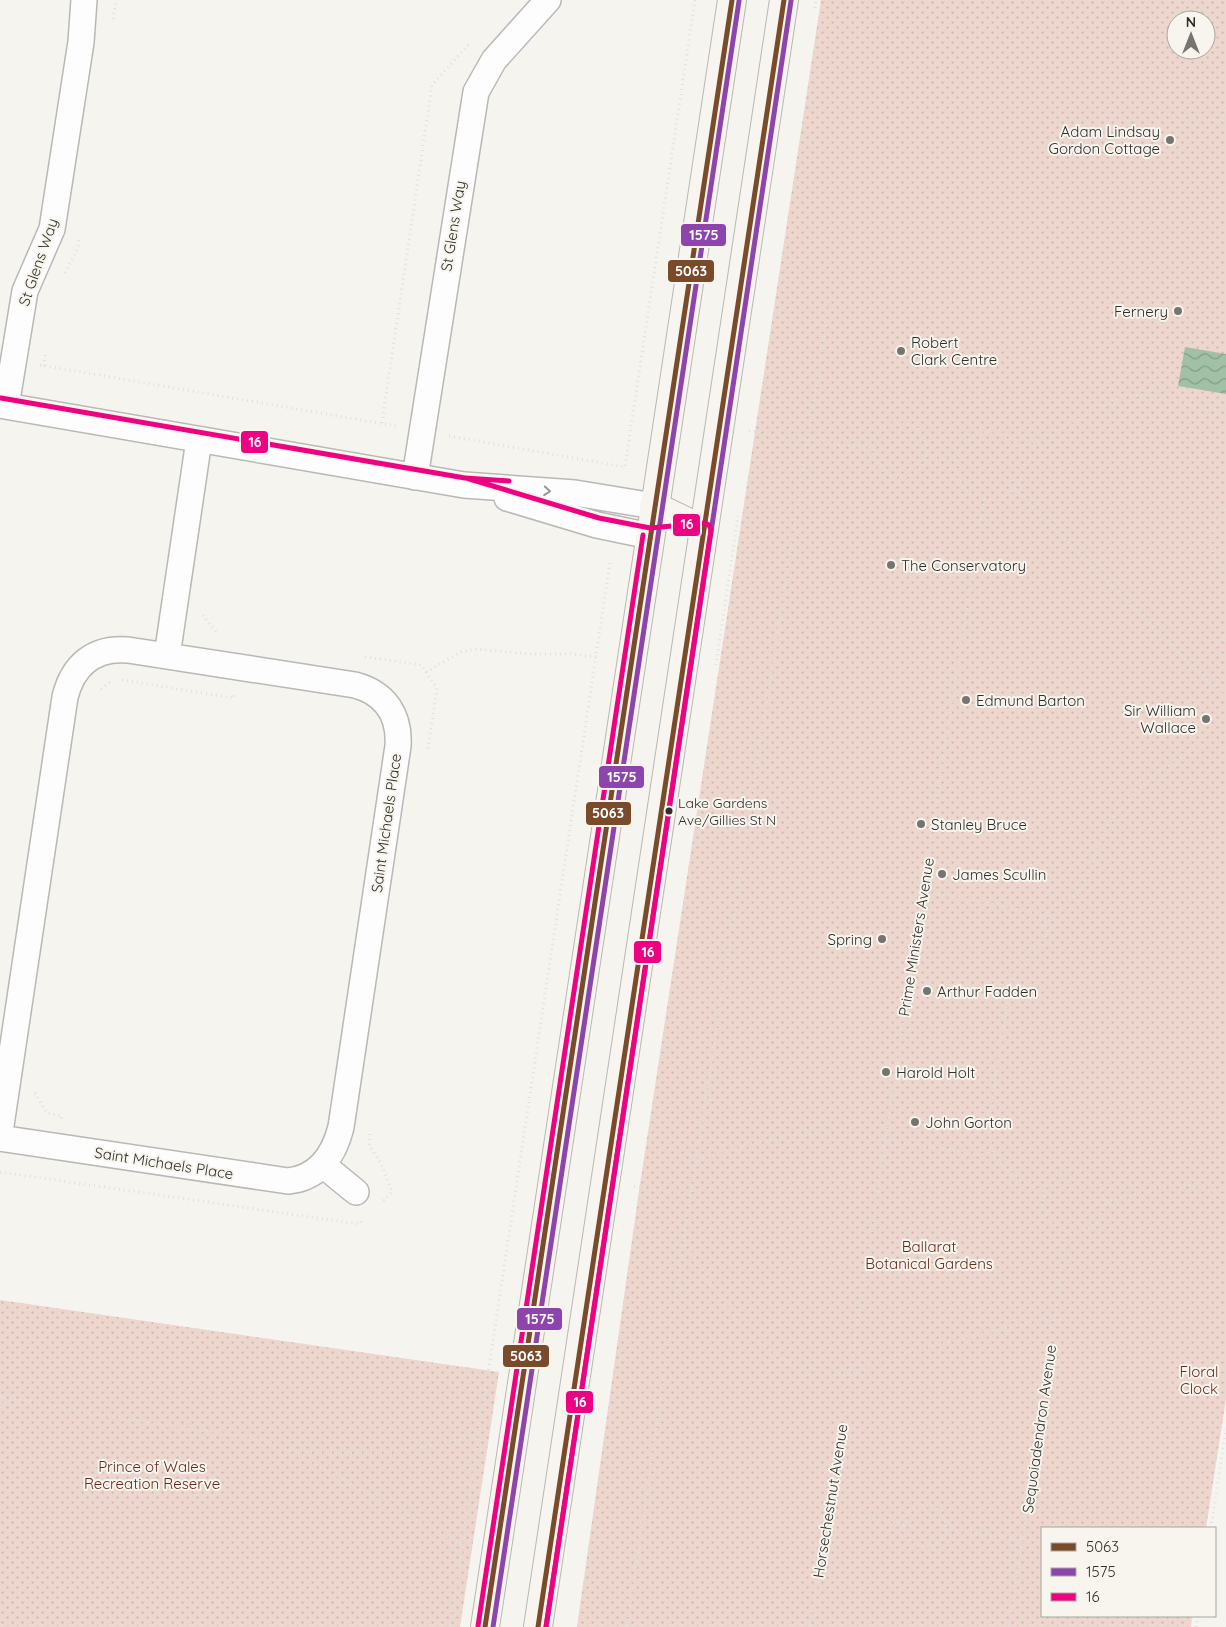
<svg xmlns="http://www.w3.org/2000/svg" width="1226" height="1627" font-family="Quicksand,sans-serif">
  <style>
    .park { fill: url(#park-dots); fill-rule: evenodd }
    .water { fill: url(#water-waves) }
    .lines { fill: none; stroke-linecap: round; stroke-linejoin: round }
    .minor-casing { stroke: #b8b8b4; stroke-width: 28 }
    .secondary-casing { stroke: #b8b8b4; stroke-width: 30 }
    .path { stroke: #e1e0df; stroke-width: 3; stroke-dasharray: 1 4; stroke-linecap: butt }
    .minor { stroke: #fefdfd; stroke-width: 25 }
    .secondary { stroke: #f8f4ef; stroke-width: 28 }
    .bus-1-casing { stroke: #f7f5ed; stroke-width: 9 }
    .bus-2-casing { stroke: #f7f5ed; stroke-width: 9 }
    .bus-3-casing { stroke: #f7f5ed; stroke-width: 9 }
    .bus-1 { stroke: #7a4b2a; stroke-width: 5 }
    .bus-2 { stroke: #8e44ad; stroke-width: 5 }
    .bus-3 { stroke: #ed0381; stroke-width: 5 }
    .oneway { stroke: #979694 }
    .poi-dot { fill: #757470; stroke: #f7f5ed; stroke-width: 2 }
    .bus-dot { fill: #302f2c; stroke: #f7f5ed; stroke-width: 2 }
    .labels { text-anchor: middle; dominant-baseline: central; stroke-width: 4; stroke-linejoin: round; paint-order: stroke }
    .bus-label { font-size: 14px; fill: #302f2c; stroke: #f7f5ed; text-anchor: start }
    .poi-label { font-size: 15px; fill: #302f2c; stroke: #f7f5ed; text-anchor: start }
    .street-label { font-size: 15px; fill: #302f2c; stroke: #f7f5ed }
    .park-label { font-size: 15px; fill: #6b2919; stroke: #f7f5ed }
    .line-badge { stroke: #f7f5ed; stroke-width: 2 }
    .badge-label { font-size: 14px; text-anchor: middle; font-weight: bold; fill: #fff }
  </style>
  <defs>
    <pattern id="park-dots" width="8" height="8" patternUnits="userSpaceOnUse" patternTransform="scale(1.25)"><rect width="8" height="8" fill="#edd6ce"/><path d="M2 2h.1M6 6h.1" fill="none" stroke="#ccb8b1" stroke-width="1.8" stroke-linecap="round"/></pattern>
    <pattern id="water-waves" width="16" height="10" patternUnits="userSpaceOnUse" patternTransform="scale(1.25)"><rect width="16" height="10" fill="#a2c0a6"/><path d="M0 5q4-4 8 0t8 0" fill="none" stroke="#849c87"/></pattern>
  </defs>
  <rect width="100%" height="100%" fill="#f5f4ef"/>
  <path class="park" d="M 821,0 L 1226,0 L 1226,1399 L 1206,1528 L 1042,1528 L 1042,1616 L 1192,1616 L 1191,1627 L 577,1627 L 639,1191 ZM 1176,20 L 1206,20 L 1206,50 L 1176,50 Z
    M 0,1300 L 499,1372 L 460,1627 L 0,1627 Z"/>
  <path class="water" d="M 1185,347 L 1226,354 L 1226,394 L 1178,386 Z"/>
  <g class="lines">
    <g class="minor-casing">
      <path id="minor" d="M 0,405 L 464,485 L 575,493 L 654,506
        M 6,406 L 25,291 L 52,229 L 81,42 L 84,0
        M 415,477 L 476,92 L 494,60 L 548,0
        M 507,498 L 597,525 L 650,536
        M 167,656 L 199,440
        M 0,1132 L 65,697 C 73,665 94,647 128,650 L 355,685 C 385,693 400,715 398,746 L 341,1127 C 334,1155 319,1178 288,1181 L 0,1138
        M 323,1165 L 356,1192"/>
    </g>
    <g class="secondary-casing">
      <path id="secondary" d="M 654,506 L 704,530
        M 485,1627 L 732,0
        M 538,1627 L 784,0"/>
    </g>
    <path class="path" d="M 815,8 L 816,0
      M 113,19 L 116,0
      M 1159,113 L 1226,122
      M 1223,121 L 1226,105
      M 65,273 L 78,248 L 79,240
      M 40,365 L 396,426
      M 44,366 L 45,353
      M 1151,396 L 1159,357
      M 382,423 L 432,85 L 469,44
      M873 450a27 27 0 1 1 54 0a27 27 0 1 1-54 0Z
      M 749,431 L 873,449
      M956 466a34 34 0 1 1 68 0a34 34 0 1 1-68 0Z
      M 449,436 L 625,467 L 695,0
      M 1019,449 L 1125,395 L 1151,396 L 1226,412
      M 926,455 L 956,460
      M 1015,489 L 1197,670 L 1226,695
      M 1226,510 C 1208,527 1206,556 1226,572
      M 203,615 L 218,634
      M 365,657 L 421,665 L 437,688 L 428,749
      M 716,665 L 738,516
      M 426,672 L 461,652 L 476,649 L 530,654 L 572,654 L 596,657
      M 122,680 L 234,698 L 234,695
      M 1216,685 L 1226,631
      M 101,689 L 112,681
      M 923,892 L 974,900 L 1046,916
      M 35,1093 L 47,1113 L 62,1116 L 61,1119
      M 370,1134 L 369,1145 L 381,1163 L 392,1192 L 383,1201
      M 698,1159 C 743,1148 789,1130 836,1132 L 980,1155 L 994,1152
      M1043 1201a31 31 0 1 1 62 0a31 31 0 1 1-62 0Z
      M 0,1172 L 359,1224 L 364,1219
      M 634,1186 L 691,1195
      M 1043,1192 C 1025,1182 1002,1171 993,1151 C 982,1126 1007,1013 1012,980 L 1015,972 L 1046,941 L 1046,916 L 1049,911 C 1057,902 1069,900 1078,892 C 1087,883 1097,846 1104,833 C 1127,786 1180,755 1226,734
      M 1106,1202 L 1167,1185 L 1186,1185 L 1226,1195
      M 684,1240 L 724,1304 L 751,1337 L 786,1361 L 827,1372 L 851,1375 L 889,1357 L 1054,1316
      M 0,1396 L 147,1423 L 259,1439 L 288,1450 L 462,1545
      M 0,1418 L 3,1396
      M 291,1450 C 359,1457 413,1452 479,1435
      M904 1526a21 21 0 1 1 42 0a21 21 0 1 1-42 0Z
      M 829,1510 L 904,1524
      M 1211,1528 L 1226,1429
      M 946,1529 L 1024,1540
      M 450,1627 L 610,562
      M 627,1627 L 684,1240 L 828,307
      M 810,1627 C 870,1251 924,875 984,499
      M 1009,1627 L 1041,1421 L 1066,1231
      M 1196,1627 L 1198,1616"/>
    <use href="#minor" class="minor"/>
    <use href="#secondary" class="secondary"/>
    <g class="bus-1-casing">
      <path id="bus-1" d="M 485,1627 L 732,0
        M 538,1627 L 784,0"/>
    </g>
    <g class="bus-2-casing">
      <path id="bus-2" d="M 493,1627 L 739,1
        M 546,1627 L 791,1"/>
    </g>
    <g class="bus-3-casing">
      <path id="bus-3" d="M 1,398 L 465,478 L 509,481
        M 466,478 L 599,518 L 650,528 L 705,523 L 709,525 L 711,530 L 546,1627
        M 478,1626 L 643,535"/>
    </g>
    <use href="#bus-1" class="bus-1"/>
    <use href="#bus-2" class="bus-2"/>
    <use href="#bus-3" class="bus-3"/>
  </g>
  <defs><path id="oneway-chevron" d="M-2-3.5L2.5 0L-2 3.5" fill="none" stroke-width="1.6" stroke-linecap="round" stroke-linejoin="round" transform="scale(1.25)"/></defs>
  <use class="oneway" href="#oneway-chevron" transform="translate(547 491) rotate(4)"/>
  <g class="poi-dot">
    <circle cx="1170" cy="140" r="5"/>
    <circle cx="1178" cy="311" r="5"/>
    <circle cx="901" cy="351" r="5"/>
    <circle cx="891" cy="565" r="5"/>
    <circle cx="966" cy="700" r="5"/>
    <circle cx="1206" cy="719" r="5"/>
    <circle cx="921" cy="824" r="5"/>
    <circle cx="942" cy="874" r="5"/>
    <circle cx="882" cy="939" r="5"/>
    <circle cx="927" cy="991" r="5"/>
    <circle cx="886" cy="1072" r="5"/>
    <circle cx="915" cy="1122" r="5"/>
  </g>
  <circle class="bus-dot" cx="669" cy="811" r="4.5"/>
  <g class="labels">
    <g class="bus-label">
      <text x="678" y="803">Lake Gardens<tspan x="678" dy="17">Ave/Gillies St N</tspan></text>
    </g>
    <g class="poi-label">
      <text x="1160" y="131" text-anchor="end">Adam Lindsay<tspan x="1160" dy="17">Gordon Cottage</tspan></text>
      <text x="1168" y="311" text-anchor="end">Fernery</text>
      <text x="911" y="342">Robert<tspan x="911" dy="17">Clark Centre</tspan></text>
      <text x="901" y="565">The Conservatory</text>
      <text x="976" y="700">Edmund Barton</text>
      <text x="1196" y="710" text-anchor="end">Sir William<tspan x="1196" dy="17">Wallace</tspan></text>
      <text x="931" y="824">Stanley Bruce</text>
      <text x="952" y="874">James Scullin</text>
      <text x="872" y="939" text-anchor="end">Spring</text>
      <text x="937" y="991">Arthur Fadden</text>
      <text x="896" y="1072">Harold Holt</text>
      <text x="925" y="1122">John Gorton</text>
    </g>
    <g class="street-label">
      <text transform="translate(453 226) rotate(-81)">St Glens Way</text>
      <text transform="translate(38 262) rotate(-71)">St Glens Way</text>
      <text transform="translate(386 823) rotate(-82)">Saint Michaels Place</text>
      <text transform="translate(916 937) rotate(-81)">Prime Ministers Avenue</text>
      <text transform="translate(164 1163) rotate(9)">Saint Michaels Place</text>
      <text transform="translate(1039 1429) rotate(-82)">Sequoiadendron Avenue</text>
      <text transform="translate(830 1501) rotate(-81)">Horsechestnut Avenue</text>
    </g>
    <g class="park-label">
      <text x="929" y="1246">Ballarat<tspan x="929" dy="17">Botanical Gardens</tspan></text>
      <text x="1199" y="1371">Floral<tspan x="1199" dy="17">Clock</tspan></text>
      <text x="152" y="1466">Prince of Wales<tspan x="152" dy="17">Recreation Reserve</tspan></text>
    </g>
  </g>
  <g class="line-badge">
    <rect x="680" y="223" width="47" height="24" rx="5" fill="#8e44ad"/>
    <rect x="667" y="259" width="48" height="24" rx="5" fill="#7a4b2a"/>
    <rect x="240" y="430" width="29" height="24" rx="5" fill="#ed0381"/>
    <rect x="672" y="513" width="29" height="24" rx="5" fill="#ed0381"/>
    <rect x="598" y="765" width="47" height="24" rx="5" fill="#8e44ad"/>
    <rect x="585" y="801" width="47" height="25" rx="5" fill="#7a4b2a"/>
    <rect x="633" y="940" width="29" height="24" rx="5" fill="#ed0381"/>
    <rect x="516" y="1307" width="47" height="24" rx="5" fill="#8e44ad"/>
    <rect x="502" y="1344" width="48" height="24" rx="5" fill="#7a4b2a"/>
    <rect x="565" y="1390" width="29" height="24" rx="5" fill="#ed0381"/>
  </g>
  <g class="badge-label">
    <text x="704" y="240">1575</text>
    <text x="691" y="276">5063</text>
    <text x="255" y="447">16</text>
    <text x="687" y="529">16</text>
    <text x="622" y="782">1575</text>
    <text x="608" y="818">5063</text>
    <text x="648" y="957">16</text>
    <text x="540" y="1324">1575</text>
    <text x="526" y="1361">5063</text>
    <text x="580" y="1407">16</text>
  </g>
  <rect x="1041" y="1527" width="175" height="90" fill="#f7f5ed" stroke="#a7a6a0"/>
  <rect x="1051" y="1543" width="25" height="8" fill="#7a4b2a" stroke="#a7a6a0"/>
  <text x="1086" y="1552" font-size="15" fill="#302f2c">5063</text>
  <rect x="1051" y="1568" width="25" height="8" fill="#8e44ad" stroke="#a7a6a0"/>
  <text x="1086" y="1577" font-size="15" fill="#302f2c">1575</text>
  <rect x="1051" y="1593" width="25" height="8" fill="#ed0381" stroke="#a7a6a0"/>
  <text x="1086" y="1602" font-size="15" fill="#302f2c">16</text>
  <g transform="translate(1191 35)"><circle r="24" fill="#f7f5ed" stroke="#a7a6a0"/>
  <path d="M0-4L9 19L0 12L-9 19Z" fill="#757470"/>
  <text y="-8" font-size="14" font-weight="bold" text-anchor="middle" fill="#302f2c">N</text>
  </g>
</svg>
